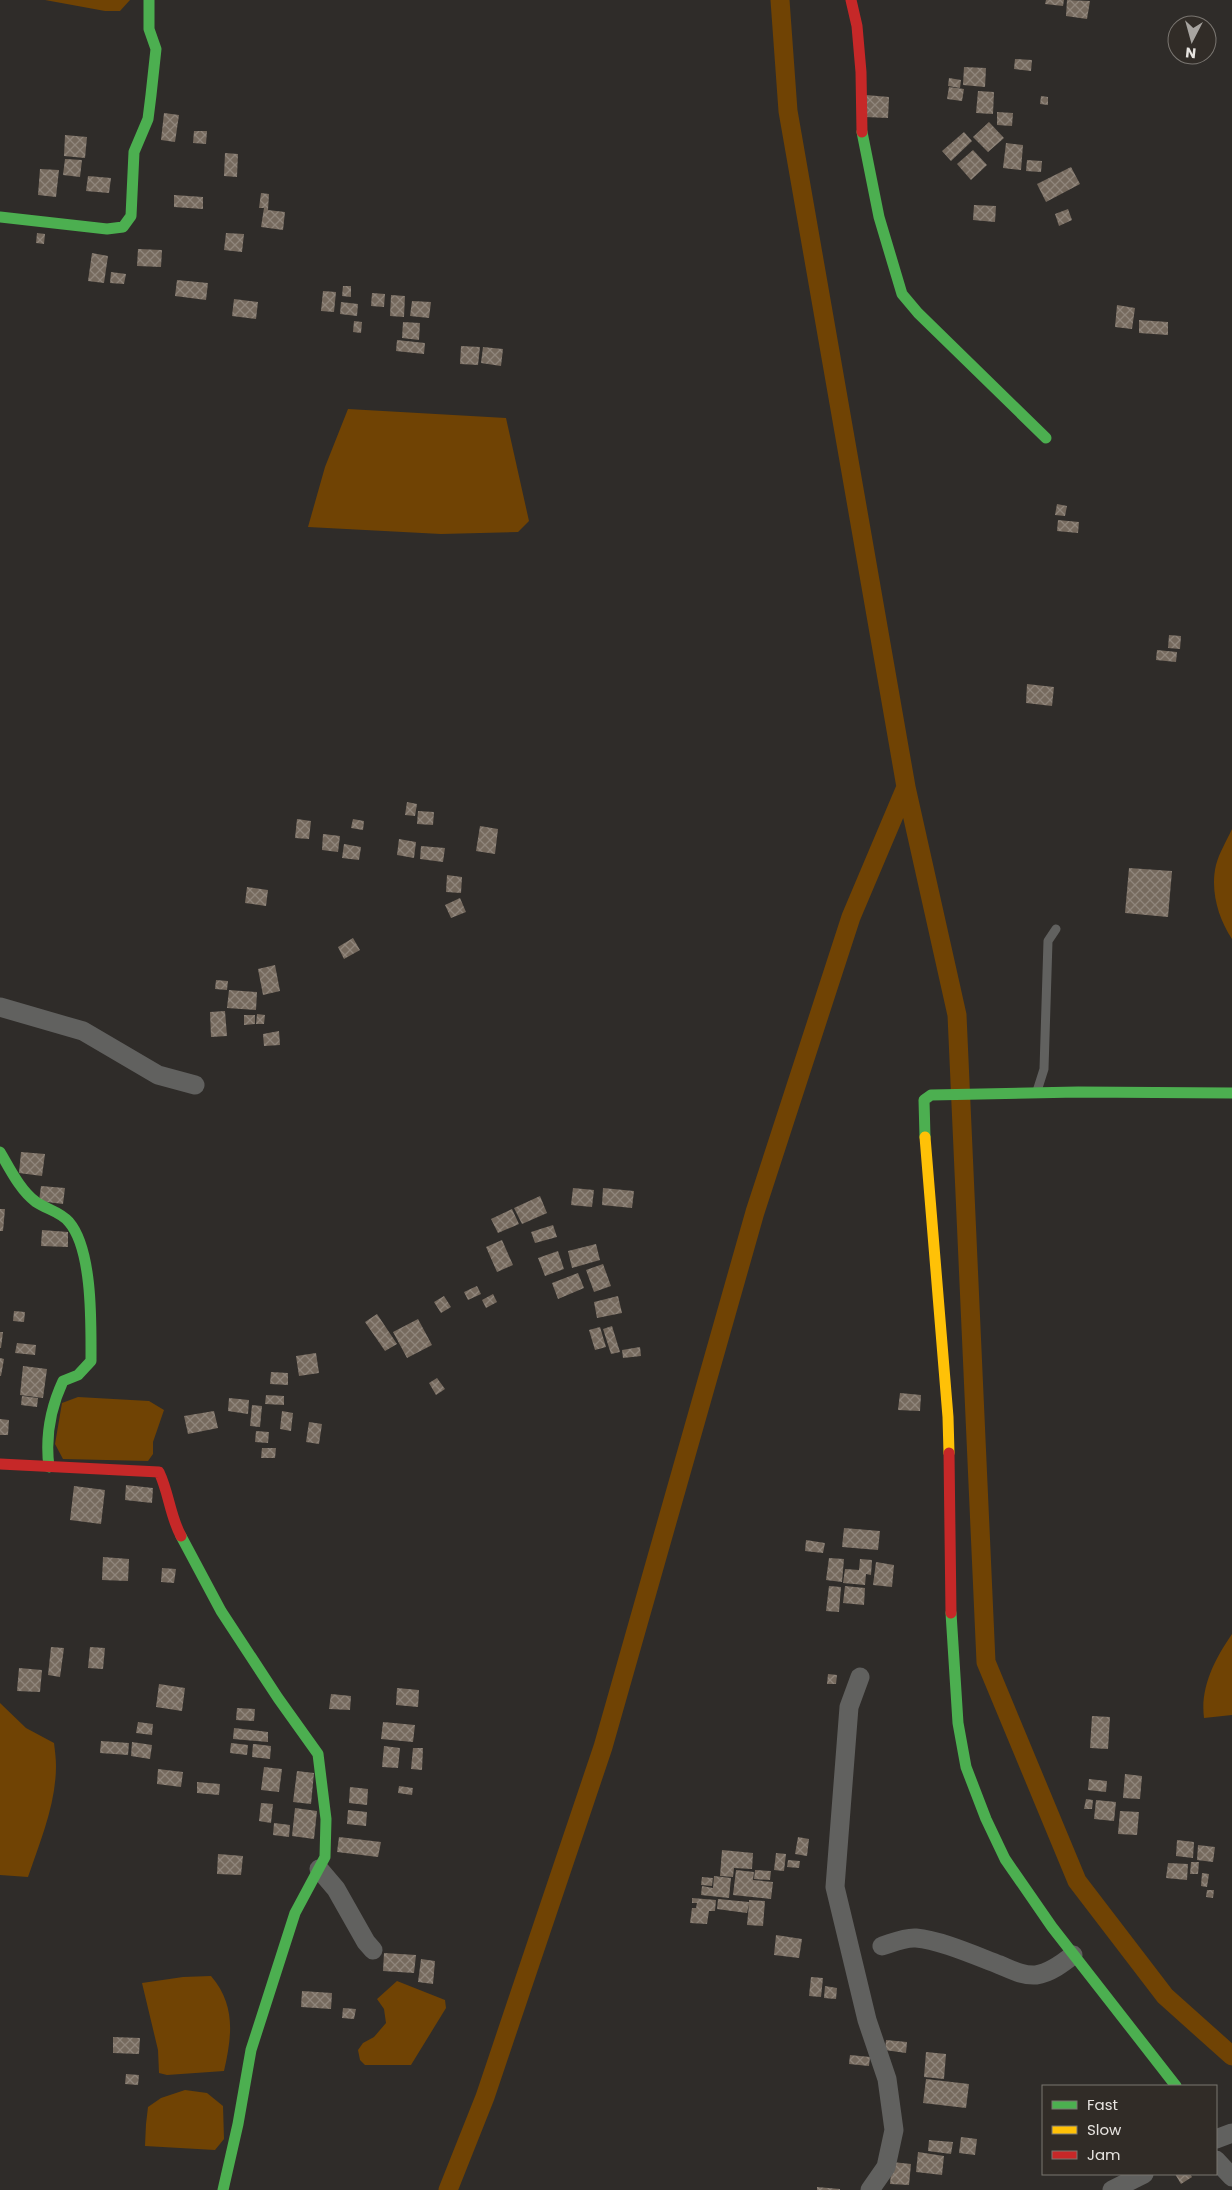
<svg xmlns="http://www.w3.org/2000/svg" width="1232" height="2190" font-family="Poppins,sans-serif">
  <style>
    .water { fill: #704304 }
    .lines { fill: none; stroke-linecap: round; stroke-linejoin: round }
    .canal { stroke: #704304; stroke-width: 19 }
    .building { fill: url(#building-cross-hatch) }
    .lane { stroke: #61615f; stroke-width: 9 }
    .street { stroke: #61615f; stroke-width: 19 }
    .fast { stroke: #4caf50; stroke-width: 11 }
    .slow { stroke: #ffc107; stroke-width: 11 }
    .jam { stroke: #c62828; stroke-width: 11 }
  </style>
  <defs>
    <pattern id="building-cross-hatch" width="8" height="8" patternUnits="userSpaceOnUse" patternTransform="scale(1.25)"><rect width="8" height="8" fill="#766a5e"/><path d="M0 0l8 8M0 8l8-8" fill="none" stroke="#90867c"/></pattern>
  </defs>
  <rect width="100%" height="100%" fill="#2f2c29"/>
  <path class="water" d="M 45,0 L 130,0 L 120,11 L 105,11 Z
    M 348,409 L 506,418 L 529,521 L 518,532 L 441,534 L 308,527 L 325,467 Z
    M 1232,829 L 1232,939 C 1218,918 1210,890 1216,865 C 1219,853 1227,840 1232,829 Z
    M 78,1397 L 149,1401 L 164,1410 L 153,1442 L 153,1454 L 148,1461 L 63,1459 L 55,1444 L 62,1403 Z
    M 1232,1634 L 1232,1715 L 1204,1718 C 1200,1687 1215,1659 1232,1634 Z
    M 0,1703 L 26,1728 L 54,1743 C 55,1751 56,1759 56,1766 C 56,1804 40,1842 28,1877 L 0,1875 Z
    M 211,1976 C 236,2005 232,2036 224,2071 L 167,2075 L 159,2073 L 158,2050 L 142,1983 L 183,1977 Z
    M 397,1981 L 445,2000 L 446,2008 L 411,2065 L 365,2065 L 360,2060 L 358,2050 L 363,2043 L 374,2037 L 386,2023 L 384,2009 L 377,1999 Z
    M 185,2090 L 207,2093 L 223,2106 L 224,2139 L 215,2150 L 145,2146 L 146,2124 L 148,2107 L 161,2098 Z"/>
  <g class="lines">
    <path class="canal" d="M 906,787 L 957,1015 L 986,1662 L 1077,1881 L 1165,1996 L 1232,2056
      M 448,2190 L 485,2097 L 603,1747 L 755,1212 L 851,917 L 906,787 L 788,111 L 780,0"/>
  </g>
  <path class="building" d="M 1046,0 L 1064,0 L 1063,6 L 1045,4 Z
    M 1067,0 L 1090,1 L 1087,19 L 1066,16 Z
    M 1015,59 L 1032,60 L 1031,71 L 1014,69 Z
    M 964,67 L 986,68 L 985,87 L 963,85 Z
    M 949,78 L 961,80 L 960,88 L 948,86 Z
    M 949,87 L 964,89 L 962,101 L 947,99 Z
    M 978,91 L 994,92 L 993,114 L 976,113 Z
    M 866,95 L 889,97 L 888,118 L 865,117 Z
    M 1041,96 L 1048,97 L 1048,105 L 1040,104 Z
    M 997,112 L 1013,113 L 1012,126 L 997,125 Z
    M 164,113 L 179,115 L 175,142 L 161,140 Z
    M 989,122 L 1004,138 L 988,152 L 973,137 Z
    M 194,131 L 207,131 L 206,144 L 193,143 Z
    M 964,132 L 972,141 L 951,161 L 942,151 Z
    M 65,135 L 87,137 L 85,158 L 64,156 Z
    M 1006,143 L 1023,145 L 1021,170 L 1003,168 Z
    M 973,150 L 987,165 L 971,180 L 957,164 Z
    M 225,153 L 238,154 L 237,177 L 224,176 Z
    M 65,159 L 82,160 L 80,177 L 63,175 Z
    M 1027,160 L 1042,161 L 1041,172 L 1026,171 Z
    M 1071,167 L 1080,184 L 1046,202 L 1037,184 Z
    M 40,169 L 59,170 L 56,197 L 38,195 Z
    M 88,176 L 111,178 L 109,193 L 86,191 Z
    M 261,193 L 269,194 L 268,210 L 285,212 L 283,230 L 261,227 L 264,208 L 259,208 Z
    M 174,195 L 203,197 L 203,209 L 174,207 Z
    M 974,205 L 996,206 L 995,222 L 973,220 Z
    M 1068,209 L 1072,220 L 1059,226 L 1055,214 Z
    M 37,233 L 45,234 L 44,244 L 36,243 Z
    M 226,233 L 244,234 L 242,252 L 224,250 Z
    M 138,249 L 162,250 L 161,267 L 137,266 Z
    M 92,253 L 108,256 L 104,283 L 88,281 Z
    M 111,272 L 126,274 L 124,284 L 110,283 Z
    M 177,280 L 208,283 L 206,300 L 175,296 Z
    M 343,286 L 351,286 L 351,297 L 342,296 Z
    M 323,291 L 336,292 L 334,312 L 321,311 Z
    M 372,293 L 385,294 L 384,307 L 371,306 Z
    M 391,295 L 405,296 L 404,317 L 390,316 Z
    M 234,299 L 258,302 L 256,319 L 232,316 Z
    M 412,301 L 431,302 L 429,318 L 410,316 Z
    M 341,302 L 358,304 L 357,316 L 340,314 Z
    M 1117,305 L 1135,308 L 1132,329 L 1115,327 Z
    M 1139,320 L 1168,322 L 1168,335 L 1139,333 Z
    M 354,321 L 362,322 L 361,333 L 353,332 Z
    M 403,322 L 420,323 L 419,340 L 402,338 Z
    M 397,340 L 425,343 L 424,354 L 396,351 Z
    M 461,346 L 480,347 L 478,365 L 460,364 Z
    M 483,347 L 503,349 L 501,366 L 481,363 Z
    M 1057,504 L 1067,506 L 1065,516 L 1055,515 Z
    M 1058,520 L 1079,522 L 1078,533 L 1057,531 Z
    M 1169,635 L 1181,636 L 1180,649 L 1168,648 Z
    M 1157,650 L 1177,652 L 1176,662 L 1156,660 Z
    M 1027,684 L 1054,687 L 1052,706 L 1026,703 Z
    M 407,802 L 417,804 L 415,816 L 405,815 Z
    M 418,811 L 434,812 L 433,825 L 417,824 Z
    M 297,819 L 311,821 L 309,839 L 295,838 Z
    M 353,819 L 364,821 L 363,830 L 351,828 Z
    M 480,826 L 498,829 L 495,854 L 476,851 Z
    M 323,834 L 340,836 L 338,852 L 322,850 Z
    M 399,839 L 416,842 L 414,858 L 397,855 Z
    M 344,844 L 361,847 L 359,860 L 342,858 Z
    M 421,846 L 445,848 L 443,862 L 420,859 Z
    M 1129,868 L 1172,871 L 1168,917 L 1125,913 Z
    M 447,875 L 462,877 L 461,893 L 446,892 Z
    M 247,887 L 268,890 L 266,906 L 245,903 Z
    M 460,898 L 466,912 L 451,918 L 445,905 Z
    M 353,938 L 360,950 L 344,959 L 338,947 Z
    M 275,965 L 280,991 L 263,995 L 258,969 Z
    M 216,980 L 228,981 L 227,990 L 215,989 Z
    M 229,990 L 257,992 L 256,1010 L 227,1008 Z
    M 225,1011 L 227,1036 L 211,1037 L 210,1012 Z
    M 257,1014 L 265,1015 L 264,1024 L 256,1024 Z
    M 244,1015 L 255,1015 L 255,1024 L 244,1025 Z
    M 279,1031 L 280,1045 L 264,1046 L 263,1034 Z
    M 21,1152 L 45,1154 L 42,1176 L 19,1173 Z
    M 41,1186 L 65,1188 L 63,1204 L 39,1201 Z
    M 573,1188 L 594,1190 L 592,1207 L 571,1205 Z
    M 603,1188 L 634,1191 L 632,1208 L 602,1205 Z
    M 540,1196 L 547,1213 L 522,1224 L 514,1208 Z
    M 0,1209 L 5,1209 L 3,1231 L 0,1231 Z
    M 512,1209 L 519,1224 L 498,1233 L 491,1219 Z
    M 553,1225 L 557,1237 L 535,1243 L 531,1232 Z
    M 42,1230 L 68,1232 L 68,1247 L 41,1246 Z
    M 502,1240 L 513,1265 L 497,1272 L 486,1247 Z
    M 596,1244 L 600,1260 L 572,1268 L 568,1251 Z
    M 558,1251 L 564,1269 L 545,1276 L 538,1258 Z
    M 603,1264 L 611,1286 L 594,1292 L 586,1270 Z
    M 578,1273 L 584,1288 L 558,1299 L 552,1283 Z
    M 477,1286 L 481,1294 L 468,1300 L 464,1292 Z
    M 493,1294 L 497,1302 L 486,1308 L 482,1300 Z
    M 444,1296 L 451,1307 L 441,1313 L 434,1302 Z
    M 618,1296 L 622,1313 L 597,1318 L 594,1302 Z
    M 14,1311 L 25,1312 L 24,1322 L 13,1321 Z
    M 377,1314 L 397,1344 L 385,1351 L 365,1322 Z
    M 418,1319 L 432,1345 L 407,1358 L 393,1332 Z
    M 612,1326 L 620,1352 L 611,1354 L 603,1329 Z
    M 600,1327 L 606,1347 L 595,1350 L 589,1330 Z
    M 0,1332 L 3,1332 L 1,1348 L 0,1348 Z
    M 17,1343 L 36,1345 L 35,1355 L 15,1353 Z
    M 640,1347 L 641,1356 L 623,1358 L 622,1350 Z
    M 316,1353 L 319,1373 L 299,1376 L 296,1356 Z
    M 0,1358 L 4,1359 L 1,1376 L 0,1376 Z
    M 23,1366 L 47,1369 L 43,1398 L 20,1395 Z
    M 271,1372 L 288,1373 L 288,1385 L 270,1384 Z
    M 437,1378 L 445,1389 L 436,1395 L 429,1383 Z
    M 900,1393 L 921,1395 L 920,1411 L 898,1410 Z
    M 266,1395 L 284,1396 L 284,1405 L 265,1404 Z
    M 22,1396 L 38,1398 L 37,1407 L 21,1405 Z
    M 229,1398 L 249,1400 L 248,1414 L 228,1411 Z
    M 252,1405 L 262,1406 L 260,1427 L 250,1426 Z
    M 214,1411 L 218,1428 L 188,1434 L 184,1416 Z
    M 282,1411 L 293,1413 L 291,1431 L 280,1429 Z
    M 0,1419 L 9,1420 L 8,1435 L 0,1435 Z
    M 309,1422 L 322,1424 L 319,1444 L 306,1442 Z
    M 256,1431 L 269,1432 L 268,1443 L 255,1442 Z
    M 262,1448 L 276,1448 L 275,1458 L 261,1458 Z
    M 126,1485 L 153,1488 L 152,1503 L 125,1500 Z
    M 74,1486 L 105,1490 L 101,1524 L 70,1520 Z
    M 844,1528 L 880,1531 L 878,1550 L 842,1547 Z
    M 806,1540 L 825,1543 L 823,1553 L 805,1551 Z
    M 103,1557 L 129,1559 L 128,1581 L 102,1580 Z
    M 829,1558 L 844,1559 L 842,1582 L 826,1580 Z
    M 860,1559 L 872,1560 L 871,1575 L 866,1574 L 865,1585 L 843,1583 L 845,1569 L 859,1570 Z
    M 876,1562 L 894,1565 L 892,1587 L 873,1585 Z
    M 162,1568 L 176,1569 L 174,1583 L 161,1582 Z
    M 829,1586 L 841,1587 L 839,1612 L 826,1611 Z
    M 845,1586 L 865,1588 L 864,1605 L 843,1603 Z
    M 51,1647 L 64,1648 L 60,1677 L 48,1675 Z
    M 90,1647 L 105,1648 L 103,1669 L 88,1668 Z
    M 19,1668 L 42,1670 L 40,1692 L 17,1691 Z
    M 828,1674 L 837,1675 L 836,1684 L 827,1684 Z
    M 159,1684 L 185,1688 L 182,1711 L 156,1707 Z
    M 397,1688 L 419,1690 L 418,1707 L 396,1705 Z
    M 331,1694 L 351,1696 L 350,1710 L 329,1709 Z
    M 237,1708 L 255,1709 L 254,1721 L 236,1720 Z
    M 1092,1716 L 1110,1717 L 1108,1749 L 1090,1748 Z
    M 138,1722 L 153,1724 L 152,1735 L 136,1733 Z
    M 383,1722 L 415,1725 L 413,1742 L 381,1739 Z
    M 234,1728 L 268,1732 L 268,1742 L 233,1739 Z
    M 101,1741 L 129,1743 L 128,1755 L 100,1753 Z
    M 132,1742 L 152,1745 L 150,1759 L 131,1756 Z
    M 231,1743 L 248,1745 L 247,1755 L 230,1753 Z
    M 253,1744 L 271,1746 L 270,1759 L 252,1757 Z
    M 384,1746 L 400,1748 L 398,1768 L 382,1767 Z
    M 413,1748 L 423,1748 L 422,1770 L 411,1769 Z
    M 264,1767 L 282,1769 L 279,1792 L 261,1790 Z
    M 158,1769 L 183,1772 L 181,1787 L 157,1784 Z
    M 297,1771 L 314,1773 L 311,1804 L 293,1802 Z
    M 1125,1774 L 1142,1776 L 1140,1799 L 1123,1798 Z
    M 1089,1779 L 1107,1781 L 1106,1792 L 1088,1790 Z
    M 197,1782 L 220,1784 L 219,1795 L 197,1793 Z
    M 399,1786 L 413,1788 L 412,1795 L 398,1793 Z
    M 350,1787 L 368,1789 L 367,1805 L 349,1803 Z
    M 1086,1799 L 1093,1800 L 1092,1809 L 1084,1809 Z
    M 1096,1800 L 1116,1802 L 1114,1821 L 1094,1819 Z
    M 261,1803 L 273,1804 L 271,1823 L 259,1821 Z
    M 295,1808 L 317,1811 L 314,1839 L 292,1836 Z
    M 348,1810 L 367,1812 L 366,1826 L 347,1824 Z
    M 1120,1811 L 1139,1812 L 1137,1835 L 1118,1834 Z
    M 274,1823 L 290,1825 L 289,1837 L 273,1835 Z
    M 339,1837 L 381,1842 L 378,1857 L 337,1852 Z
    M 798,1837 L 809,1839 L 807,1856 L 795,1854 Z
    M 1177,1840 L 1194,1842 L 1193,1858 L 1176,1856 Z
    M 1198,1845 L 1215,1847 L 1213,1862 L 1197,1860 Z
    M 722,1850 L 753,1853 L 752,1869 L 734,1868 L 733,1877 L 720,1876 Z
    M 776,1853 L 786,1854 L 784,1871 L 774,1870 Z
    M 218,1854 L 243,1856 L 241,1875 L 217,1874 Z
    M 788,1860 L 800,1861 L 799,1868 L 787,1867 Z
    M 1191,1862 L 1199,1862 L 1198,1874 L 1190,1874 Z
    M 1168,1863 L 1188,1864 L 1187,1880 L 1166,1878 Z
    M 736,1870 L 754,1872 L 753,1880 L 773,1882 L 771,1899 L 733,1895 Z
    M 755,1870 L 771,1871 L 770,1880 L 754,1879 Z
    M 1202,1873 L 1209,1874 L 1207,1887 L 1201,1886 Z
    M 714,1876 L 731,1878 L 729,1898 L 701,1895 L 702,1886 L 713,1888 Z
    M 702,1877 L 713,1878 L 712,1886 L 701,1885 Z
    M 1207,1890 L 1214,1890 L 1213,1898 L 1206,1897 Z
    M 692,1898 L 716,1900 L 715,1911 L 709,1911 L 707,1924 L 690,1923 L 692,1908 L 696,1908 L 697,1903 L 692,1903 Z
    M 718,1899 L 749,1902 L 749,1900 L 765,1901 L 763,1926 L 747,1925 L 749,1904 L 747,1913 L 717,1909 Z
    M 776,1935 L 802,1939 L 799,1958 L 774,1955 Z
    M 384,1953 L 416,1955 L 414,1973 L 383,1971 Z
    M 421,1959 L 435,1961 L 433,1984 L 418,1982 Z
    M 811,1977 L 823,1978 L 821,1997 L 809,1996 Z
    M 825,1986 L 837,1988 L 836,1999 L 824,1998 Z
    M 302,1991 L 332,1993 L 331,2009 L 301,2007 Z
    M 343,2008 L 356,2009 L 354,2019 L 342,2018 Z
    M 113,2037 L 140,2038 L 139,2054 L 113,2053 Z
    M 886,2040 L 907,2042 L 906,2053 L 885,2050 Z
    M 926,2052 L 946,2054 L 944,2079 L 924,2077 Z
    M 850,2055 L 870,2057 L 869,2066 L 849,2064 Z
    M 126,2074 L 139,2075 L 138,2085 L 125,2084 Z
    M 926,2079 L 969,2084 L 966,2108 L 923,2103 Z
    M 961,2137 L 977,2139 L 975,2155 L 959,2153 Z
    M 929,2140 L 953,2142 L 951,2154 L 928,2151 Z
    M 918,2152 L 944,2156 L 942,2175 L 916,2172 Z
    M 892,2162 L 911,2164 L 909,2185 L 890,2184 Z
    M 1175,2174 L 1190,2174 L 1192,2177 L 1181,2184 Z
    M 817,2187 L 840,2189 L 840,2190 L 817,2190 Z"/>
  <g class="lines">
    <path class="lane" d="M 1037,1091 L 1044,1069 L 1048,941 L 1056,929"/>
    <path class="street" d="M 0,1007 L 83,1031 L 158,1075 L 195,1085
      M 860,1677 L 849,1707 L 835,1887 L 867,2020 L 887,2079 L 894,2130 L 886,2167 L 870,2190
      M 319,1869 L 336,1889 L 366,1942 L 373,1950
      M 882,1946 C 892,1943 905,1937 916,1938 C 940,1940 976,1956 1000,1965 C 1012,1970 1023,1976 1036,1975 C 1050,1973 1063,1963 1073,1955
      M 1216,2139 L 1232,2133
      M 1216,2160 L 1232,2177
      M 1112,2190 L 1144,2174"/>
    <path class="fast" d="M 862,132 L 879,217 L 902,294 L 918,313 L 1046,438
      M 0,217 L 107,229 L 123,227 L 131,216 L 134,152 L 148,119 L 151,95 L 156,49 L 149,29 L 149,0
      M 925,1137 L 924,1100 L 931,1095 L 1078,1092 L 1232,1093
      M 0,1152 C 10,1169 20,1190 36,1202 C 46,1209 61,1212 69,1222 C 93,1250 91,1325 91,1361 L 78,1375 L 63,1381 C 50,1409 45,1436 49,1467
      M 181,1536 L 221,1611 L 278,1698 L 318,1754 L 326,1819 L 325,1857 L 295,1913 L 251,2050 L 238,2124 L 223,2190
      M 951,1613 L 958,1723 L 966,1767 L 986,1819 L 1005,1859 L 1052,1927 L 1176,2086"/>
    <path class="slow" d="M 925,1137 L 948,1417 L 949,1453"/>
    <path class="jam" d="M 851,0 L 857,26 L 861,72 L 862,132
      M 949,1453 L 951,1613
      M 0,1464 L 159,1472 C 169,1493 170,1516 181,1536"/>
  </g>
  <rect x="1042" y="2085" width="175" height="90" fill="#312c27" stroke="#7a7671"/>
  <rect x="1052" y="2101" width="25" height="8" fill="#4caf50" stroke="#7a7671"/>
  <text x="1087" y="2110" font-size="15" fill="#e7e4e0">Fast</text>
  <rect x="1052" y="2126" width="25" height="8" fill="#ffc107" stroke="#7a7671"/>
  <text x="1087" y="2135" font-size="15" fill="#e7e4e0">Slow</text>
  <rect x="1052" y="2151" width="25" height="8" fill="#c62828" stroke="#7a7671"/>
  <text x="1087" y="2160" font-size="15" fill="#e7e4e0">Jam</text>
  <g transform="translate(1192 40) rotate(186)"><circle r="24" fill="#312c27" stroke="#7a7671"/>
  <path d="M0-4L9 19L0 12L-9 19Z" fill="#a7a4a0"/>
  <text y="-8" font-size="14" font-weight="bold" text-anchor="middle" fill="#e7e4e0">N</text>
  </g>
</svg>
